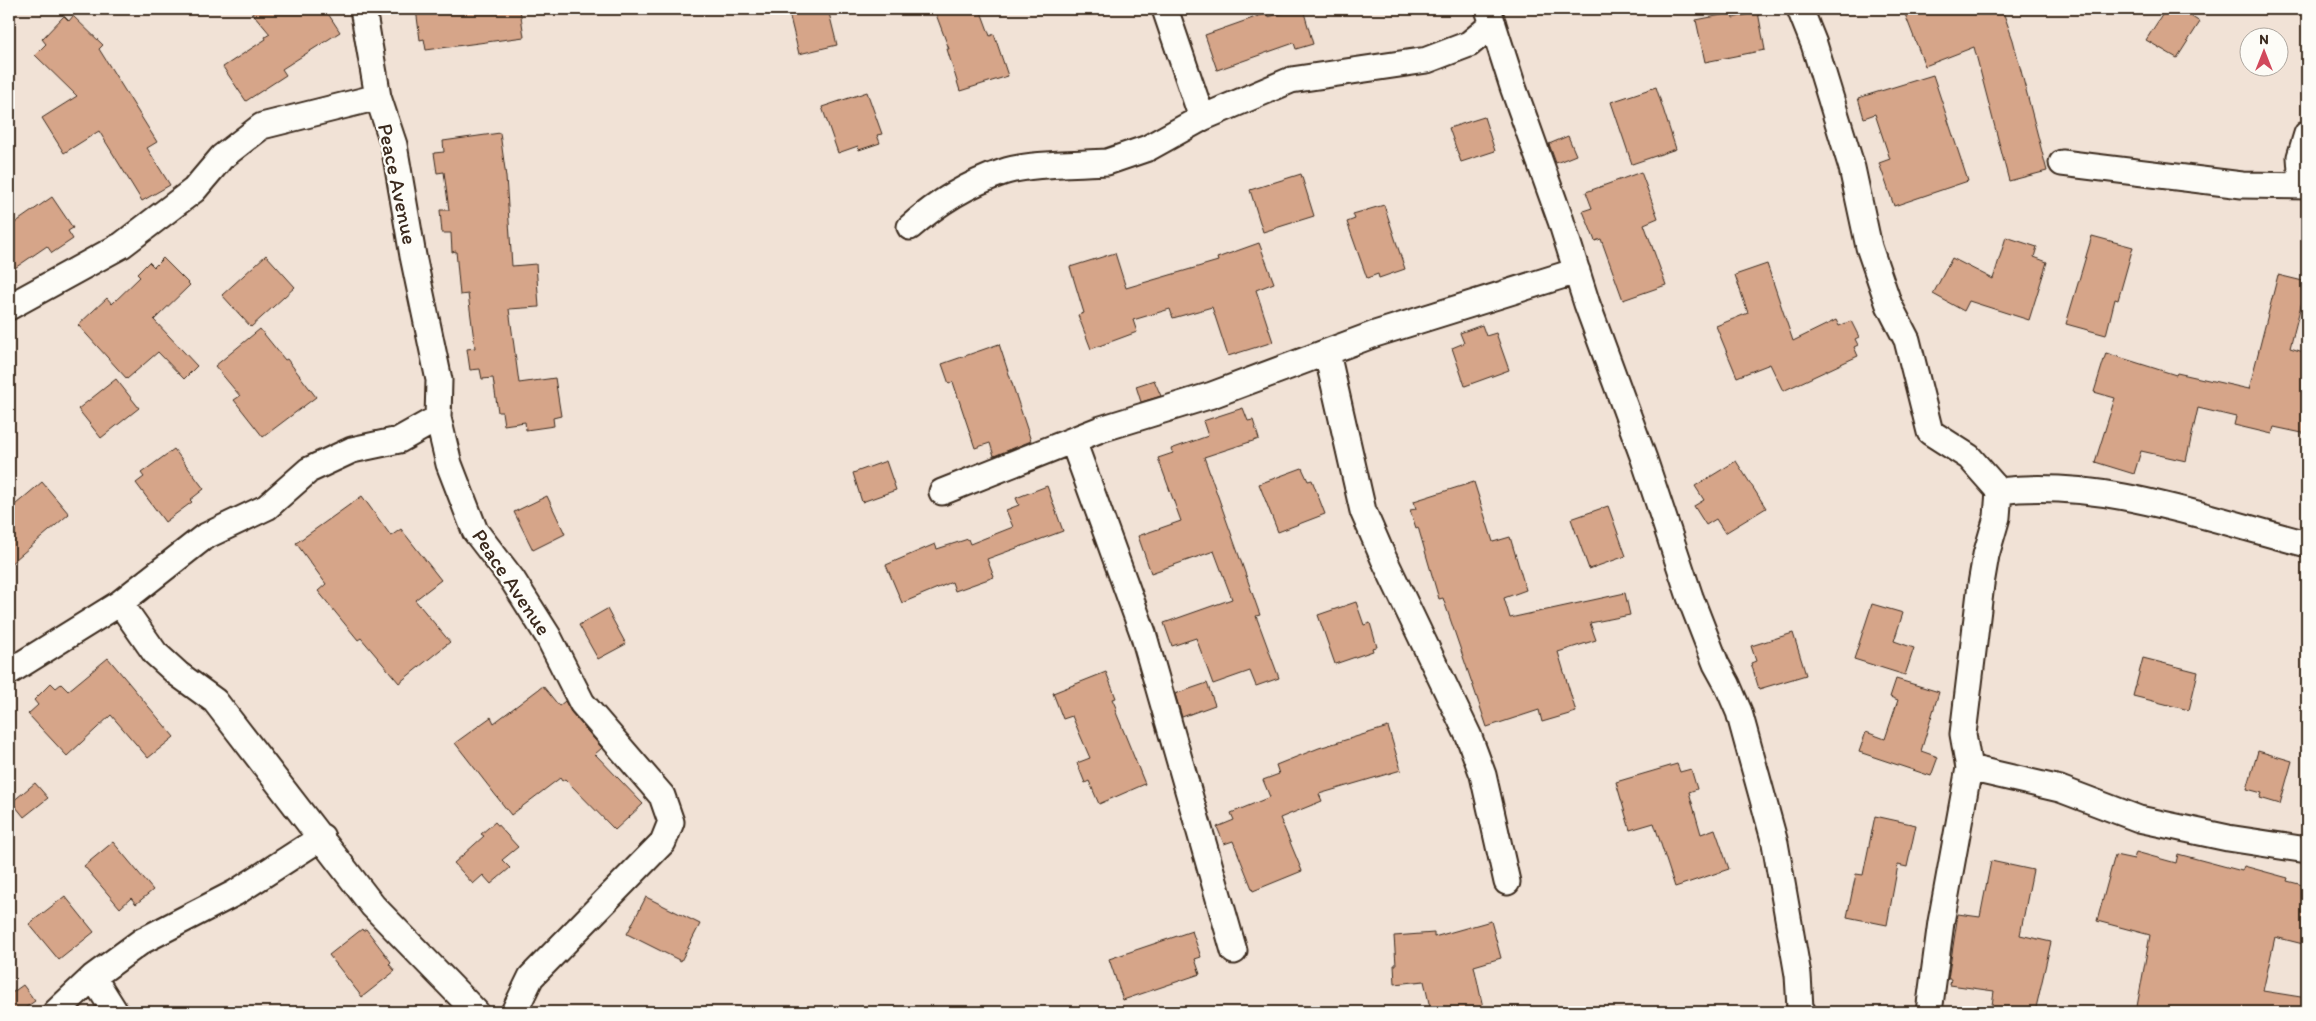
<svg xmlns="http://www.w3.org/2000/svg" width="2316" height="1021" font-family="Itim,sans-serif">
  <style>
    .building { fill: #d6a589; stroke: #3b2a1e }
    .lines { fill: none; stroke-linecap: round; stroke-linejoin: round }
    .minor-casing { stroke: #3b2a1e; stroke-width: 29 }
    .minor { stroke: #fdfcf7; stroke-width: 25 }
    .labels { text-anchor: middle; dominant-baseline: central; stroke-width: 4.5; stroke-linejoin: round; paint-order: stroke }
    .street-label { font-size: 21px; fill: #3b2a1e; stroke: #fdfcf7 }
  </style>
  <rect width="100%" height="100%" fill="#f1e2d6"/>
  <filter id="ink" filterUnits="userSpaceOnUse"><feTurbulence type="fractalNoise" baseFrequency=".02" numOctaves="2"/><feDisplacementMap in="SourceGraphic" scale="10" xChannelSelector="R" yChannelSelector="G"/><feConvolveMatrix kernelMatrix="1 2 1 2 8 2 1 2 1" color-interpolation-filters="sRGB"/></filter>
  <g filter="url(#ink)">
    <path class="building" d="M 249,9 L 325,9 L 340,32 L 282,69 L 286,75 L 246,101 L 223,67 L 266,39 L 265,37 L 270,34 Z
      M 416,9 L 520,9 L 524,37 L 426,50 L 424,39 L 420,40 Z
      M 788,9 L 828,9 L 837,45 L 799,54 Z
      M 934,9 L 980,9 L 990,36 L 994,34 L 1008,76 L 960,91 L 947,49 L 949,49 Z
      M 1299,9 L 1303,9 L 1313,44 L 1296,49 L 1294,43 L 1217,70 L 1205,35 L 1267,13 L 1268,17 Z
      M 1903,9 L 2002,9 L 2013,40 L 2047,171 L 2009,181 L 1974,47 L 1925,66 Z
      M 2166,9 L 2179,9 L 2200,22 L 2177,58 L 2146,40 Z
      M 1758,12 L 1765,50 L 1705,62 L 1696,20 L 1732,13 L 1733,18 Z
      M 64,16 L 69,21 L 73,16 L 103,45 L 99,49 L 157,142 L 147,148 L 170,185 L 142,201 L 99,131 L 64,153 L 42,118 L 77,96 L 35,55 L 46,44 L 42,39 Z
      M 1933,75 L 1968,181 L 1894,206 L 1879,163 L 1890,159 L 1875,114 L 1864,118 L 1858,98 Z
      M 1656,87 L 1676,149 L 1632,164 L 1611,102 Z
      M 867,92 L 882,134 L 877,135 L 880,143 L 859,150 L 858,146 L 838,153 L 822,107 Z
      M 1484,117 L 1495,151 L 1461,162 L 1449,128 Z
      M 500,133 L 506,177 L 512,266 L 536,264 L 539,307 L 509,309 L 519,383 L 555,378 L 561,416 L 553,418 L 554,426 L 526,430 L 525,422 L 504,425 L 502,412 L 498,412 L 493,378 L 482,379 L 480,369 L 470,370 L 467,349 L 475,348 L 468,294 L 460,295 L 456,251 L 452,252 L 451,233 L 442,233 L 440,210 L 449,210 L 444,172 L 437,173 L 434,153 L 444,152 L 443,141 Z
      M 1568,136 L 1576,155 L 1556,163 L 1549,144 Z
      M 1641,172 L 1658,218 L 1644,224 L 1666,285 L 1623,300 L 1601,239 L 1595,241 L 1583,211 L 1592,208 L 1586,192 Z
      M 1301,174 L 1314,216 L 1263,232 L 1250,190 Z
      M 52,197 L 73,228 L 68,231 L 73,239 L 52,253 L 47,246 L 9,272 L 9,227 Z
      M 1384,205 L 1405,269 L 1379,278 L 1378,274 L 1367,278 L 1347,222 L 1355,219 L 1353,214 Z
      M 2092,236 L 2133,247 L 2118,300 L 2115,299 L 2106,335 L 2066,324 Z
      M 2006,237 L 2037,247 L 2034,257 L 2047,262 L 2029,320 L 1969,301 L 1964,311 L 1933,294 L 1952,258 L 1993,279 Z
      M 1259,243 L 1274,283 L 1256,290 L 1273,342 L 1228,356 L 1212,307 L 1173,318 L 1170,309 L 1133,320 L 1137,332 L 1091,349 L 1078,315 L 1084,313 L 1070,267 L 1115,253 L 1126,288 L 1218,261 L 1217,258 Z
      M 266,255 L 295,287 L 251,327 L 222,295 Z
      M 163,258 L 190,285 L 154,320 L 197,366 L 184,379 L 158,352 L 127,379 L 78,325 L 107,298 L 112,304 L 140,277 L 137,274 L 149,262 L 154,267 Z
      M 1767,264 L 1793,341 L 1836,320 L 1839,326 L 1851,321 L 1859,337 L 1855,339 L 1858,345 L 1854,347 L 1858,356 L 1783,391 L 1770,364 L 1737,377 L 1716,326 L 1748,313 L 1735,275 Z
      M 2278,275 L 2307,282 L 2290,348 L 2307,353 L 2307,434 L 2274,427 L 2272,434 L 2234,425 L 2236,417 L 2198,408 L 2186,461 L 2141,451 L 2134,474 L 2095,462 L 2115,398 L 2094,392 L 2106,353 L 2176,375 L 2177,373 L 2249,389 Z
      M 1482,325 L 1486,336 L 1496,333 L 1509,370 L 1465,386 L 1452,348 L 1464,343 L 1460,333 Z
      M 260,329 L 285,360 L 287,359 L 316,397 L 263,437 L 234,400 L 240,396 L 215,366 Z
      M 999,344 L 1031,441 L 994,456 L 990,443 L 975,448 L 953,382 L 949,384 L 942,364 Z
      M 116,379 L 139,408 L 101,438 L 78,409 Z
      M 1154,380 L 1161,396 L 1141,402 L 1136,386 Z
      M 1243,408 L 1248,421 L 1253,420 L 1259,439 L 1204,457 L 1260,615 L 1256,616 L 1279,678 L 1256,686 L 1250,671 L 1213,684 L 1196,638 L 1172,646 L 1164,623 L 1232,599 L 1214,551 L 1151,573 L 1138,536 L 1181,521 L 1158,458 L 1173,453 L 1171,449 L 1208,436 L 1203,421 Z
      M 174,449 L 204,489 L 190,500 L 192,502 L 165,522 L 136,483 L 144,477 L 141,473 Z
      M 886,461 L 896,490 L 862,502 L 853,473 Z
      M 1736,461 L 1766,508 L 1725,533 L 1716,519 L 1706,525 L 1694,506 L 1704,500 L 1695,486 Z
      M 1302,468 L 1308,481 L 1312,480 L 1325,514 L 1278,532 L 1259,484 Z
      M 42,482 L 69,514 L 9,565 L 9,510 Z
      M 1474,482 L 1493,542 L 1510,537 L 1526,590 L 1504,598 L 1510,618 L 1625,593 L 1630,615 L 1590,623 L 1596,640 L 1558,652 L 1576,712 L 1542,722 L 1539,710 L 1487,727 L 1443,598 L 1439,599 L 1418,527 L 1416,528 L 1410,510 L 1416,509 L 1414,501 Z
      M 1047,486 L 1063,531 L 987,559 L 994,577 L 955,591 L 952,582 L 902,603 L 886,565 L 935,544 L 937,549 L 968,539 L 970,544 L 1013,527 L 1006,510 L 1019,505 L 1016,498 Z
      M 362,496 L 391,536 L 401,529 L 441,580 L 415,600 L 450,642 L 399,683 L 361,638 L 358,640 L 318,591 L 326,584 L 296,543 Z
      M 547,496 L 565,534 L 533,550 L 514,512 Z
      M 1608,506 L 1626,556 L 1589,569 L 1571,519 Z
      M 1356,602 L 1364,625 L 1370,623 L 1377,647 L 1372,648 L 1373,651 L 1335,664 L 1318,615 Z
      M 1872,604 L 1903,613 L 1894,641 L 1914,648 L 1905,675 L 1854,659 Z
      M 607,609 L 626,644 L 598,659 L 579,625 Z
      M 1793,633 L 1806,675 L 1759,689 L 1751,663 L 1756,661 L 1751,646 Z
      M 108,658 L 174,737 L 148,758 L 111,715 L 67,756 L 28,714 L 38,705 L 34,700 L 51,683 L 56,688 L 61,684 L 68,691 Z
      M 2143,658 L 2198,672 L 2189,710 L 2133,696 Z
      M 1106,672 L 1116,698 L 1112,699 L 1117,710 L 1115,710 L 1145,784 L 1099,804 L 1089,781 L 1085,783 L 1077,763 L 1090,758 L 1072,716 L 1063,719 L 1053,693 Z
      M 1896,679 L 1939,692 L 1921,751 L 1938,757 L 1931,776 L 1859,752 L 1866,732 L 1885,739 L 1898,700 L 1890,697 Z
      M 1207,683 L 1215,705 L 1182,717 L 1175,694 Z
      M 543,686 L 559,706 L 565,701 L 571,712 L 602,748 L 595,754 L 643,804 L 615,830 L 565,779 L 562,781 L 560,778 L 511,815 L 455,743 L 491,717 L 494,723 Z
      M 1388,727 L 1401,770 L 1319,794 L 1322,801 L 1280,818 L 1302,871 L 1253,891 L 1233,841 L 1224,844 L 1217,827 L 1234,820 L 1231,813 L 1270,797 L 1263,780 L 1279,774 L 1276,765 L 1319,748 Z
      M 2258,751 L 2292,761 L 2280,804 L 2260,798 L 2262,793 L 2247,789 Z
      M 1677,764 L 1680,772 L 1691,769 L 1697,789 L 1689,792 L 1701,834 L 1715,829 L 1729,869 L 1675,887 L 1654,823 L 1630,830 L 1616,782 Z
      M 35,783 L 48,798 L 24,817 L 12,802 Z
      M 1875,816 L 1916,825 L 1907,867 L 1898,865 L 1887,925 L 1847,917 L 1856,874 L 1863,875 Z
      M 495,822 L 518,847 L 502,860 L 510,868 L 491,884 L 483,875 L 473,884 L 454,863 L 484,836 L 481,834 Z
      M 113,842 L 153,890 L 136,904 L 131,898 L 120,908 L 84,866 Z
      M 2136,852 L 2176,863 L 2178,854 L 2242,871 L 2244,866 L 2288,878 L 2287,881 L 2307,886 L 2307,945 L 2275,937 L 2263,991 L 2307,998 L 2307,1012 L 2136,1012 L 2150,935 L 2097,921 L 2115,855 L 2134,859 Z
      M 1991,861 L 2033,870 L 2020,935 L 2051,942 L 2035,1012 L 1991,1012 L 1994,991 L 1950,985 L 1951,979 L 1948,979 L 1958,914 L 1980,917 Z
      M 65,896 L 94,932 L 59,960 L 29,924 Z
      M 646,897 L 700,924 L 681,961 L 627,934 Z
      M 1491,921 L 1501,958 L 1474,966 L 1484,1012 L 1431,1012 L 1424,981 L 1395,984 L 1394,965 L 1396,965 L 1394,936 L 1434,933 L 1434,937 Z
      M 362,929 L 363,931 L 366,929 L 391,962 L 389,964 L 395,971 L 362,997 L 329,955 Z
      M 1192,931 L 1201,957 L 1195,959 L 1200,974 L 1123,1000 L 1109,959 Z
      M 23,985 L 35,1001 L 19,1012 L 9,1012 L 9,995 Z"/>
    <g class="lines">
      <g class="minor-casing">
        <path id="minor" d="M 363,9 L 378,97 L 394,145 L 413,256 L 439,380 L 438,418 L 449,464 L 475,531 L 512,579 L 548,636 L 582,703 L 662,796 L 671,822 L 663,842 L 531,977 L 514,1012
          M 1165,9 L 1202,118
          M 1488,9 L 1513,87 L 1561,221 L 1587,304 L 1644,459 L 1690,597 L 1716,664 L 1727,684 L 1739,712 L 1775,843 L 1798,975 L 1800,1008 L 1803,1012
          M 1800,9 L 1814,44 L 1852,168 L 1869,247 L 1889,305 L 1907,340 L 1930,432 L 1969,457 L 1999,491
          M 2062,163 L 2242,185 L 2307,186
          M 2302,185 L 2300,157 L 2307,134
          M 910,227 C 937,203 968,184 1003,172 C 1029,163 1078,164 1107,162 L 1148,148 L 1202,118 L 1291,80 L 1427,60 L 1469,44 L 1493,24
          M 9,307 L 122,245 L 194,190 L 222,157 L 262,126 L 378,97
          M 1327,353 L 1363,511 L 1383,557 L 1469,737 L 1483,775 L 1507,882
          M 1073,441 L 1143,633 L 1234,951
          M 1999,491 C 2101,478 2209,519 2307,544
          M 942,492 L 1101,429 L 1212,395 L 1375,334 L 1577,271
          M 120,603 L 155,653 L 178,674 L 215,701 L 373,906 L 476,1012
          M 9,672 L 120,603 L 204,537 L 267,507 L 309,470 L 352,450 L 399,440 L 438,418
          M 1969,768 L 2060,789 L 2139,819 L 2228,838 L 2307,850
          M 93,977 L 115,1012
          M 56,1012 L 93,977 L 142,941 L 235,893 L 322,837
          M 1929,1012 L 1941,922 L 1969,768 L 1963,734 L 1981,584 L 1986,555 L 1997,517 L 1999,491"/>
      </g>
      <use href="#minor" class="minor"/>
    </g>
  </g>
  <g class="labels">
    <g class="street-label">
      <text transform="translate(398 184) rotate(78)">Peace Avenue</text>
      <text transform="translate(512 582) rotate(56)">Peace Avenue</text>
    </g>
  </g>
  <rect width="2316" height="1021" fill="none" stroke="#fdfcf7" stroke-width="30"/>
  <rect x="15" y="15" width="2286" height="991" fill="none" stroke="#3b2a1e" stroke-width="2" filter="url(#ink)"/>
  <g transform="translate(2264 52)"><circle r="24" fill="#fdfcf7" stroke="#afa8a0"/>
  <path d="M0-4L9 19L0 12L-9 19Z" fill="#d1495b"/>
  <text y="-8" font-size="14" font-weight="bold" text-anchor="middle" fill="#3b2a1e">N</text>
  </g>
</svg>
